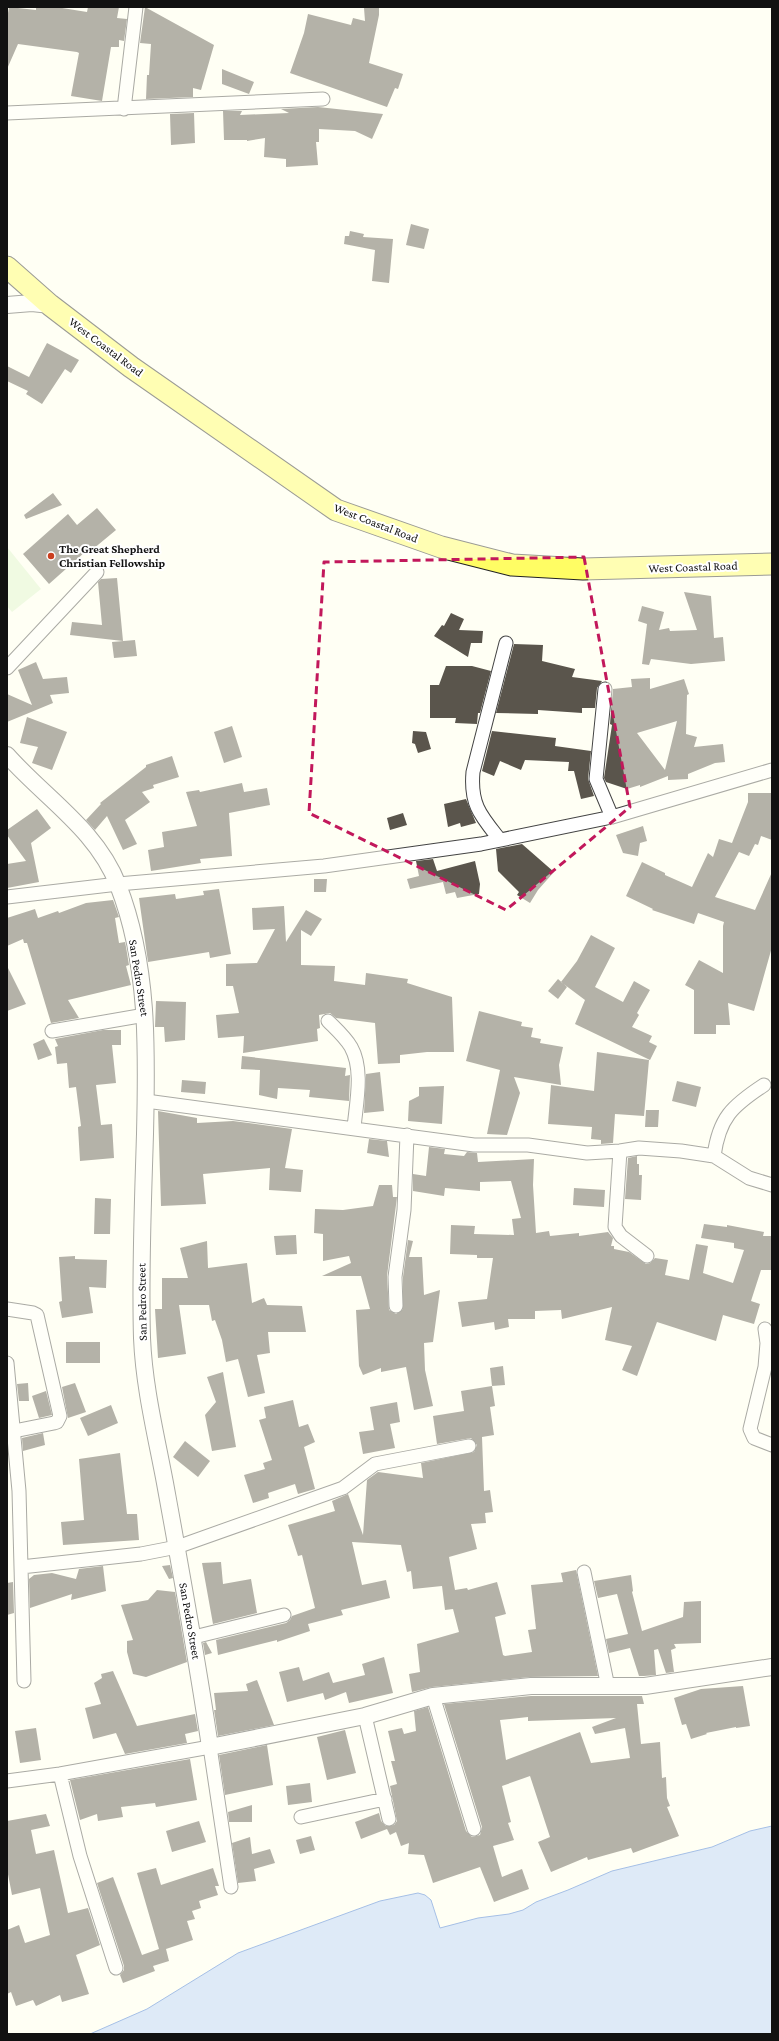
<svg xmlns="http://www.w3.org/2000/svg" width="779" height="2041" font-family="'Crimson Pro',serif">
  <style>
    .pitch { fill: #ddf3cd }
    .water { fill: #b6d1fa; stroke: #3872d5 }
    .building { fill: #5a554c; fill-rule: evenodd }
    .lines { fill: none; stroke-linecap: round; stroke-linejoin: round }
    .minor-casing { stroke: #444; stroke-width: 15 }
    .tertiary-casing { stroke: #444; stroke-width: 18 }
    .primary-casing { stroke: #222; stroke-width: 23 }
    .minor { stroke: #fff; stroke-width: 13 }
    .tertiary { stroke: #fff; stroke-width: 16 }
    .primary { stroke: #fffd64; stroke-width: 21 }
    .marked { fill: none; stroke: #c2185b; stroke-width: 3; stroke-dasharray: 8 5; stroke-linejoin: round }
    .poi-dot { fill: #ca3f1f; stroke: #fff; stroke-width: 1.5 }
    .labels { text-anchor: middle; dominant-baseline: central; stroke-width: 4; stroke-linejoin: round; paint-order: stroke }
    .street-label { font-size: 12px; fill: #111; stroke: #fff }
    .poi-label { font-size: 12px; font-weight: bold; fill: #111; stroke: #fff; text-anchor: start }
  </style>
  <rect width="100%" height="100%" fill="#fffff4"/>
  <path class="pitch" d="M 7,547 L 41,589 L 12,612 L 7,606 Z"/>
  <path class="water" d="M 772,1826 L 772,2034 L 90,2034 L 147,2009 L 238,1953 L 380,1901 L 418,1893 L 425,1895 L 431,1900 L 440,1928 L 478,1918 L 509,1914 L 523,1910 L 536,1902 L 568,1890 L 612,1871 L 712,1847 L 750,1831 Z"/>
  <path class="building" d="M 9,7 L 36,10 L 36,7 L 56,7 L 87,12 L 88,7 L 119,7 L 117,18 L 127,19 L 124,41 L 119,40 L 119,47 L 111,47 L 102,101 L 71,96 L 79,53 L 77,52 L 18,44 L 7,69 L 7,19 Z
    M 145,7 L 214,45 L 201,90 L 193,88 L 193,97 L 146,99 L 147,75 L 149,75 L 151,44 L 140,43 Z
    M 379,7 L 379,15 L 369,63 L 403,74 L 398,89 L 395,88 L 387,107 L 290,73 L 304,33 L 308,14 L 351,25 L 353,18 L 365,21 L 364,8 Z
    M 222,69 L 254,82 L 249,94 L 222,84 Z
    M 318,107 L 383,114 L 372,139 L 355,131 L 319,129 L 319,142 L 316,142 L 318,165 L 286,167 L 286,159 L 264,157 L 265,138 L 247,141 L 247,140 L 224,140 L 223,111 L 242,111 L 240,115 L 289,113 L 281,109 Z
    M 194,113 L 195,143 L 171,145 L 170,114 Z
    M 411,224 L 429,229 L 424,249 L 406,245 Z
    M 350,231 L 364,234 L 363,237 L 393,239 L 389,283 L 372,281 L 375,250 L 344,244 L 345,236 L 349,236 Z
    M 47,343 L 79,360 L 71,373 L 65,369 L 42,404 L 26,394 L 28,391 L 7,381 L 7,366 L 29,377 Z
    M 53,493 L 62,505 L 26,519 L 24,515 Z
    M 97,508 L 116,530 L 87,554 L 85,552 L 49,584 L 23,554 L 68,514 L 77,525 Z
    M 117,578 L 123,641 L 70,635 L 72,622 L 102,625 L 98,582 L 101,579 Z
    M 684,592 L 711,596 L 714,638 L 723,637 L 725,661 L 691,664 L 651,659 L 649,665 L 642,664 L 647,624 L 638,621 L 642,606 L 664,612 L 659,630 L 669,628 L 670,631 L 697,630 Z
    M 451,613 L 464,619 L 459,630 L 483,631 L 482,643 L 471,643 L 468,657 L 434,636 L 442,625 L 444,626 Z
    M 135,640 L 137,656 L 114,658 L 112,642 Z
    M 514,644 L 543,645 L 542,661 L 575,669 L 572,677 L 602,681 L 597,688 L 595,708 L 582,708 L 582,713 L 538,710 L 538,714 L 496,713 Z
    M 36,662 L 43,679 L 67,677 L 69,693 L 50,695 L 53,703 L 7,722 L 7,694 L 32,705 L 18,670 Z
    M 446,666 L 472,666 L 491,671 L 480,713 L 478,713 L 477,724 L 455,723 L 456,718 L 430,718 L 430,685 L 439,685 Z
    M 650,678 L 650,689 L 684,679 L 689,694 L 687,695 L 686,734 L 697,737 L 694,747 L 723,744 L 725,762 L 715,763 L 688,774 L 688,779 L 668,780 L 668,776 L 640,787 L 640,785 L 627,789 L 606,782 L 604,778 L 612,725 L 610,724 L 613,689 L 632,687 L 631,679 ZM 677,721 L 665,770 L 637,733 Z
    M 27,717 L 67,732 L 52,770 L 32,763 L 38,747 L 20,743 Z
    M 232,726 L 242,757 L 224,763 L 214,732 Z
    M 413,731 L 426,732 L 431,749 L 418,753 L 415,744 L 412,743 Z
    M 492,731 L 556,738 L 555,746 L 591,751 L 588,779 L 594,796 L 581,799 L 574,771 L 568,771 L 569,762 L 525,760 L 521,770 L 500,761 L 494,776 L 482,771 Z
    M 172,756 L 179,777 L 153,785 L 154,788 L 142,792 L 150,802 L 125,820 L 137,844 L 123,850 L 107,816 L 95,830 L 86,820 L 101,804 L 100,803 L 146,767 L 146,765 Z
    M 242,783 L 244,792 L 267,788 L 270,805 L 229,813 L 232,856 L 200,859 L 201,863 L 151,871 L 148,850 L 164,847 L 162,832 L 197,826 L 186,792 L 199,790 L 200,792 Z
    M 748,793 L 772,793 L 772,840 L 761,836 L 758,845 L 755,844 L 749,856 L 739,852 L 715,897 L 755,910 L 772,872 L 772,947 L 754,1011 L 728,1003 L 730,1025 L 716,1025 L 716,1034 L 694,1034 L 694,990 L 685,985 L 699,960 L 723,973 L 723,926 L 724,922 L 698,913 L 694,924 L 652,910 L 653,909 L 626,896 L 642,862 L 665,873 L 665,875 L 692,887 L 708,853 L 713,857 L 719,839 L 732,843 L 748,802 Z
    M 466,799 L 476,823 L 461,827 L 460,823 L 448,827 L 444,804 Z
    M 37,809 L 51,828 L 31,843 L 39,882 L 7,888 L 7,864 L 26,861 L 7,835 L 7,830 Z
    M 403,813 L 407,825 L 390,830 L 387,818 Z
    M 643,826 L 647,841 L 640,843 L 638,856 L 623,853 L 616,835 Z
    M 522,844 L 554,872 L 538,890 L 530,903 L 517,895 L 519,892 L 498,871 L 496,849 Z
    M 433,859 L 437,871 L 475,861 L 480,884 L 479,894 L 457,898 L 455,892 L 446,894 L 443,882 L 410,889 L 407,879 L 419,876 L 416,861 Z
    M 314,879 L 327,879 L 326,892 L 314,892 Z
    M 219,889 L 231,954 L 210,958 L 209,952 L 148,962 L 139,898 L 175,894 L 176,899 L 204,895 L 203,891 Z
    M 113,900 L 119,917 L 115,918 L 119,943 L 125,942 L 126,947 L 129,965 L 126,966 L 131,985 L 68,1000 L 79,1018 L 51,1023 L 27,943 L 24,943 L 23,939 L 7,946 L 7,918 L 35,909 L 38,918 L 58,911 L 59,913 L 86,903 Z
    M 284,906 L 286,942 L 306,910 L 322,919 L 311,936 L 301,930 L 301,965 L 335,966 L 334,981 L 365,985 L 366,973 L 408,979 L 407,983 L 452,997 L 454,1052 L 427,1052 L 400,1055 L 400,1063 L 378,1064 L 375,1023 L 336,1018 L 330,1013 L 319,1015 L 320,1028 L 317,1029 L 318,1041 L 243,1053 L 244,1036 L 218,1038 L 216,1015 L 239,1013 L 233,986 L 226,986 L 226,964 L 257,963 L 275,929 L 253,930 L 252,908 Z
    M 591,935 L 615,948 L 595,987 L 623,1002 L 634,981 L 650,990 L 637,1013 L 639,1015 L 632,1027 L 652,1036 L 649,1042 L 657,1046 L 650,1060 L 575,1024 L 585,1000 L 561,982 L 577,961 Z
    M 7,966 L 26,1004 L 7,1011 Z
    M 558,979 L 567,987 L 558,999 L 548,991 Z
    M 156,1001 L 186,1002 L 185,1040 L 165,1042 L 164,1027 L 155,1027 Z
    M 479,1011 L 522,1022 L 521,1026 L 533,1028 L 531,1037 L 541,1039 L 540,1043 L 563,1047 L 559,1065 L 561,1085 L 514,1077 L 520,1093 L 507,1135 L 487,1134 L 500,1070 L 466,1061 Z
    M 103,1030 L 121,1030 L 121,1045 L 112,1045 L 116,1083 L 96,1085 L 101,1125 L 112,1124 L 114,1158 L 80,1161 L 78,1127 L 81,1126 L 76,1087 L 69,1088 L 67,1063 L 57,1064 L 55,1047 L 58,1046 L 55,1039 Z
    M 44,1039 L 52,1055 L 38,1060 L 33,1044 Z
    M 597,1052 L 649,1060 L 644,1116 L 615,1114 L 613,1143 L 601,1144 L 601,1140 L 591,1139 L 592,1127 L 548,1124 L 551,1085 L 594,1091 Z
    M 242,1056 L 346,1068 L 345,1076 L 350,1075 L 349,1101 L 309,1097 L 310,1090 L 278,1088 L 277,1099 L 259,1095 L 260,1070 L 241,1069 Z
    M 380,1072 L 384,1111 L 364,1113 L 366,1074 Z
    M 182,1080 L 206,1082 L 205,1094 L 181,1092 Z
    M 677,1081 L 701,1087 L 696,1107 L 672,1101 Z
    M 444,1086 L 442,1124 L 408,1121 L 409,1101 L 419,1096 L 419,1087 Z
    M 646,1110 L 659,1110 L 658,1127 L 645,1127 Z
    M 158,1111 L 197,1118 L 197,1123 L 233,1121 L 292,1129 L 285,1168 L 303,1170 L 301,1192 L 269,1190 L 270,1168 L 203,1174 L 206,1204 L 161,1206 Z
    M 369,1139 L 387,1141 L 389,1157 L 367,1153 Z
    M 429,1147 L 445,1149 L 444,1154 L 464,1156 L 467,1152 L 477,1153 L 478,1162 L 534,1159 L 533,1185 L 536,1233 L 549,1231 L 550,1236 L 579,1233 L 579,1236 L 608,1232 L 613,1238 L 611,1246 L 614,1246 L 614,1249 L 629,1252 L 646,1264 L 650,1263 L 655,1258 L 668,1260 L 665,1275 L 689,1280 L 696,1244 L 708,1246 L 703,1273 L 733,1283 L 744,1250 L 734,1248 L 734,1243 L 701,1238 L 704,1224 L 727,1227 L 727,1225 L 764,1232 L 763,1236 L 772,1236 L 772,1270 L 761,1270 L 751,1301 L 760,1304 L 754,1324 L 723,1315 L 716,1341 L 657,1322 L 637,1376 L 622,1370 L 632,1346 L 605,1340 L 612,1307 L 562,1319 L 561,1310 L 535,1311 L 535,1319 L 508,1319 L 509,1327 L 495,1330 L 494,1322 L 462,1327 L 458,1302 L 487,1299 L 493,1258 L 477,1258 L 477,1255 L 450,1254 L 451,1225 L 475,1226 L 474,1234 L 514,1235 L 512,1219 L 521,1218 L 511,1181 L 480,1182 L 480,1191 L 445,1188 L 444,1196 L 413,1191 L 413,1174 L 426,1176 Z
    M 637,1156 L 637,1164 L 639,1164 L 639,1175 L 642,1175 L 641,1200 L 625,1199 L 628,1158 Z
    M 379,1185 L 392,1185 L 393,1197 L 397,1197 L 387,1276 L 389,1310 L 396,1314 L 403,1309 L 403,1277 L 408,1240 L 413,1241 L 409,1257 L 422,1257 L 424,1295 L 440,1290 L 433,1342 L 424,1343 L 425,1370 L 433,1406 L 414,1410 L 406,1367 L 381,1372 L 381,1368 L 363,1375 L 359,1366 L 356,1310 L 370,1309 L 361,1276 L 322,1276 L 351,1263 L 349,1256 L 323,1261 L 323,1234 L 314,1233 L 315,1209 L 343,1210 L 373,1206 Z
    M 574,1188 L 605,1190 L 604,1207 L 573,1205 Z
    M 95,1198 L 111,1199 L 110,1234 L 94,1234 Z
    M 296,1235 L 297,1254 L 276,1255 L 274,1236 Z
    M 207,1241 L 208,1268 L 247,1263 L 252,1303 L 264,1298 L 267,1305 L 302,1306 L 306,1332 L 268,1332 L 270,1353 L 257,1355 L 265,1393 L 248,1397 L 238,1359 L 226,1362 L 222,1340 L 215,1320 L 212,1321 L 209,1305 L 179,1305 L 186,1354 L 158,1358 L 155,1309 L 162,1309 L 162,1278 L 188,1278 L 180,1248 Z
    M 75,1256 L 75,1259 L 107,1260 L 106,1288 L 89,1287 L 93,1313 L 62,1318 L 59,1302 L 62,1301 L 59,1257 Z
    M 66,1342 L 100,1342 L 100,1363 L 66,1363 Z
    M 503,1366 L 505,1385 L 492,1386 L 490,1368 Z
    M 223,1372 L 236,1447 L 212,1451 L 205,1415 L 216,1402 L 207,1377 Z
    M 28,1383 L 29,1401 L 19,1401 L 17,1384 Z
    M 75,1383 L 86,1412 L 68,1418 L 62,1387 Z
    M 492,1386 L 495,1406 L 490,1407 L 494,1435 L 482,1437 L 484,1491 L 490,1490 L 493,1512 L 485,1513 L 486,1523 L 471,1524 L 477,1549 L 449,1557 L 455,1590 L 467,1588 L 468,1590 L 497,1582 L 506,1614 L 495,1617 L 503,1655 L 505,1656 L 532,1652 L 528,1630 L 536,1629 L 531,1585 L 563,1582 L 561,1573 L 576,1570 L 598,1676 L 530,1677 L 432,1687 L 412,1692 L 409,1674 L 420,1672 L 417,1644 L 459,1632 L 453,1609 L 445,1610 L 442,1586 L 413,1589 L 411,1571 L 407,1572 L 401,1545 L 352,1542 L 362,1585 L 386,1580 L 390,1598 L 341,1610 L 343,1615 L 308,1624 L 310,1631 L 277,1642 L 277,1640 L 218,1655 L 216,1640 L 286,1623 L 290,1620 L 292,1616 L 315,1608 L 302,1555 L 298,1556 L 288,1525 L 335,1511 L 332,1501 L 348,1494 L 363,1535 L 367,1480 L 378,1472 L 423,1478 L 421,1463 L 474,1452 L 477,1445 L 471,1438 L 437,1444 L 433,1416 L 464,1411 L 461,1391 Z
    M 46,1391 L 52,1415 L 39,1418 L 32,1396 Z
    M 293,1400 L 299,1427 L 308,1424 L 315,1442 L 304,1447 L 315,1489 L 298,1494 L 295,1484 L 268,1493 L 269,1498 L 253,1503 L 244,1475 L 265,1469 L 263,1463 L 272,1460 L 259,1420 L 266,1418 L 264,1407 Z
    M 397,1402 L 400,1422 L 390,1424 L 395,1448 L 363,1454 L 359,1432 L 374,1430 L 370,1407 Z
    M 111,1405 L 118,1423 L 88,1436 L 80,1418 Z
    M 43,1433 L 45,1445 L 23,1451 L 22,1438 Z
    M 185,1441 L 210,1461 L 198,1477 L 173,1457 Z
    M 120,1453 L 127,1514 L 137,1514 L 139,1540 L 63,1545 L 61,1522 L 84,1520 L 79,1459 Z
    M 221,1562 L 223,1584 L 251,1579 L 257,1613 L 213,1624 L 202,1563 Z
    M 170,1565 L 173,1578 L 169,1579 L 162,1566 Z
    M 103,1566 L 106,1591 L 71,1600 L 72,1594 L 30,1608 L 29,1579 L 34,1575 L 52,1573 L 76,1579 L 79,1569 Z
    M 631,1575 L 633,1591 L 632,1592 L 642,1631 L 683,1617 L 684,1602 L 701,1601 L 701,1643 L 674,1644 L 676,1648 L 671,1650 L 674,1672 L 666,1673 L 658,1649 L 654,1650 L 656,1675 L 644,1676 L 639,1676 L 630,1648 L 609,1653 L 606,1639 L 628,1634 L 617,1594 L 598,1598 L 594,1581 Z
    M 13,1582 L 14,1613 L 7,1615 L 7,1583 Z
    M 157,1590 L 175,1592 L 187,1662 L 146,1677 L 133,1674 L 127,1652 L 127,1641 L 133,1640 L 121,1605 L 148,1600 Z
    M 206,1642 L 212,1653 L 205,1655 L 203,1643 Z
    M 384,1657 L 393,1693 L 349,1703 L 346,1692 L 325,1700 L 323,1693 L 287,1702 L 279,1672 L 299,1667 L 303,1681 L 329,1672 L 333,1683 L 365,1675 L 362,1664 Z
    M 113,1671 L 137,1726 L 195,1714 L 198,1731 L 185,1734 L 187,1743 L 125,1754 L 116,1733 L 93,1739 L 85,1708 L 101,1704 L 94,1683 L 102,1678 L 101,1674 Z
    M 257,1680 L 274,1725 L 218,1736 L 214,1710 L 216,1710 L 214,1693 L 248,1691 L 246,1684 Z
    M 743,1686 L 750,1726 L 736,1728 L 736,1727 L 706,1733 L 707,1734 L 691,1739 L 686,1724 L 682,1725 L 674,1698 L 701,1689 Z
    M 531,1696 L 642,1696 L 644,1704 L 637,1704 L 641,1744 L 660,1742 L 662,1778 L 666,1777 L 667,1798 L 670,1806 L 667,1807 L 679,1836 L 633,1853 L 631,1848 L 588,1860 L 587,1857 L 551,1872 L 538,1842 L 550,1837 L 530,1776 L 502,1786 L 511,1822 L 508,1823 L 514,1840 L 493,1846 L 502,1877 L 522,1869 L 529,1889 L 494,1902 L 480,1867 L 433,1883 L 424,1855 L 408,1854 L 409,1843 L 401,1846 L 396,1832 L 390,1835 L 387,1829 L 361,1839 L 355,1822 L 379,1813 L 381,1821 L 386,1826 L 394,1825 L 397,1821 L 390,1786 L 397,1784 L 391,1761 L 395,1761 L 388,1731 L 402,1728 L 404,1734 L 416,1731 L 414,1711 L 428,1707 L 466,1831 L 472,1837 L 480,1835 L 482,1827 L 444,1704 ZM 528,1717 L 528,1721 L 616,1718 L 592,1727 L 595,1734 L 625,1728 L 630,1758 L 591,1763 L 580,1732 L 506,1760 L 500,1720 Z
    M 36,1728 L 41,1760 L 20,1763 L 15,1731 Z
    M 345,1730 L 356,1773 L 327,1780 L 317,1737 Z
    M 267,1745 L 273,1785 L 225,1795 L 219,1755 Z
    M 190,1759 L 197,1800 L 156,1807 L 155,1803 L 121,1807 L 123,1817 L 98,1821 L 97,1814 L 80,1820 L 70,1780 Z
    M 310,1783 L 312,1802 L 288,1805 L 286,1786 Z
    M 252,1805 L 252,1822 L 229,1822 L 228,1812 Z
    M 46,1814 L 50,1826 L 31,1830 L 36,1854 L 54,1850 L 68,1913 L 88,1908 L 100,1945 L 76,1955 L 89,1994 L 62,2002 L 60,1995 L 36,2006 L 33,2000 L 16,2006 L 11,1992 L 7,1994 L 7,1930 L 19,1925 L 25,1943 L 50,1935 L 40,1888 L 12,1895 L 7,1869 L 7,1821 Z
    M 199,1821 L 206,1842 L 172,1852 L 166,1831 Z
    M 311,1836 L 315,1850 L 300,1854 L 296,1840 Z
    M 250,1837 L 252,1854 L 270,1849 L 275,1863 L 254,1869 L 256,1881 L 238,1883 L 232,1843 Z
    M 156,1868 L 161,1885 L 213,1868 L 219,1886 L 215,1886 L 218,1895 L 199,1901 L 201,1908 L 192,1911 L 195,1919 L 187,1921 L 193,1940 L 166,1949 L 169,1961 L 153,1966 L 155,1971 L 123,1983 L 120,1975 L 124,1970 L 124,1966 L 97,1883 L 113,1877 L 142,1955 L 159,1949 L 137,1873 Z"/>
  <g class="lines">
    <g class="minor-casing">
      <path id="minor" d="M 124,109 L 136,7
        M 7,113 L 323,99
        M 7,668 L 97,572
        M 605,689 L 596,779 L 612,817
        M 500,840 C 481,816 470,805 473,772 L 506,643
        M 7,897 L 118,884 L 324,866 L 481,844 L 612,817 L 772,770
        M 328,1021 C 337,1030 345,1037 351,1047 C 364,1070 356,1104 354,1128
        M 52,1031 L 145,1015
        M 146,1101 L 474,1145 L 528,1145 L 587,1153 L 620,1151 L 639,1148 L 681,1151 L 714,1156 L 749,1178 L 772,1185
        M 620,1151 L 615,1227 L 621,1236 L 647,1256
        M 714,1156 C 719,1118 732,1106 764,1085
        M 396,1306 L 395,1277 L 404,1210 L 407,1135
        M 7,1309 L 33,1313 L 37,1315 L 60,1416 L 57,1422 L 54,1423 L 14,1431
        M 765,1329 L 767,1343 L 765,1367 L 750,1429 L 754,1438 L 772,1445
        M 7,1363 L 19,1491 L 24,1681
        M 21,1567 L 141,1554 L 177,1547 L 343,1488 L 375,1464 L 469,1446
        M 584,1572 L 608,1687
        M 194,1637 L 284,1615
        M 433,1696 L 474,1829
        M 365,1716 L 389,1819
        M 60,1774 L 80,1856 L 116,1968
        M 7,1781 L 60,1774 L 210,1747 L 231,1887
        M 301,1817 L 385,1799"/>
    </g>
    <g class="tertiary-casing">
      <path id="tertiary" d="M 7,305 L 32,303 L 50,305
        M 7,755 C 45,798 97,830 118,885 C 149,964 147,1051 145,1134 C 143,1202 140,1270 142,1338 C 144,1387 156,1435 165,1483 C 181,1571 197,1658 210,1747 L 365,1716 L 433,1696 L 531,1686 L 645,1686 L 772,1667"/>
    </g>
    <g class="primary-casing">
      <path id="primary" d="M 7,267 L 50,305 L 131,367 L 336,510 L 441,547 L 512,565 L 583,569 L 772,564"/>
    </g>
    <use href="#minor" class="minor"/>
    <use href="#tertiary" class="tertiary"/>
    <use href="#primary" class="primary"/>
  </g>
  <path d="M0 0H779V2041H0ZM 584,557 L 630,807 L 506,910 L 309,813 L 324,562 Z" fill="#fffff4" fill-opacity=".55" fill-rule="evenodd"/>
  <path class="marked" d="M 584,557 L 630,807 L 506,910 L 309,813 L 324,562 Z"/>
  <circle class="poi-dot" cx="51" cy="556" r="4"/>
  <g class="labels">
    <g class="street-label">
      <text transform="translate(106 347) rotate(37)">West Coastal Road</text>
      <text transform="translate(376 523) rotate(21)">West Coastal Road</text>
      <text transform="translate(693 567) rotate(-2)">West Coastal Road</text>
      <text transform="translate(139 978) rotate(81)">San Pedro Street</text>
      <text transform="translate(142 1302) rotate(-91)">San Pedro Street</text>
      <text transform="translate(190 1621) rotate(80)">San Pedro Street</text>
    </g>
    <g class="poi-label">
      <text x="59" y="549">The Great Shepherd<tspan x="59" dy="14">Christian Fellowship</tspan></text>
    </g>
  </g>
  <rect width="779" height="2041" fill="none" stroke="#111111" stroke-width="16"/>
</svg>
